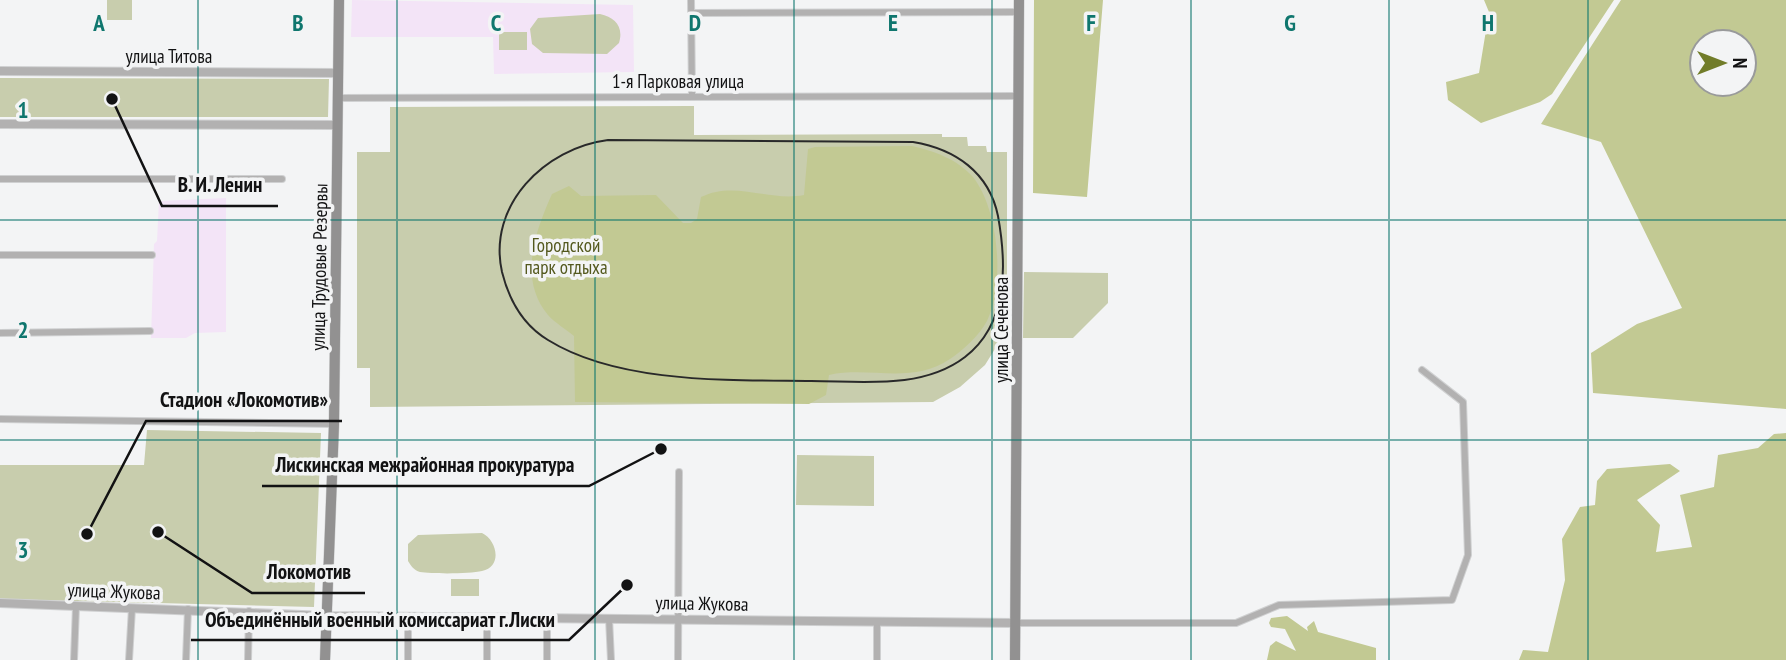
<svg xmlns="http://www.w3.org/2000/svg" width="1786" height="660" font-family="'PT Sans Narrow',sans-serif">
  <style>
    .education { fill: #f3e4f7 }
    .green { fill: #c8cdad }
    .forest { fill: #c2c993; fill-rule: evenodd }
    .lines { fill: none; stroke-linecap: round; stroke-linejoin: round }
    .minor-casing { stroke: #cfd0d1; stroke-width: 8 }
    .tertiary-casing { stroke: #cfd0d1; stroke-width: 10 }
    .secondary-casing { stroke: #cfd0d1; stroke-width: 11 }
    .minor { stroke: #b2b1b1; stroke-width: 6 }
    .tertiary { stroke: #b2b1b1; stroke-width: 8 }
    .secondary { stroke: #929191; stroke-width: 10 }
    .rail { stroke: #29292a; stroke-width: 2 }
    .grid { fill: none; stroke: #0f766e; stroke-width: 2; stroke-opacity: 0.55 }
    .labels { text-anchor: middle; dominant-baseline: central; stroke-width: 7; stroke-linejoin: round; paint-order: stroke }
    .street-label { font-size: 19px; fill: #121213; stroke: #f3f4f5 }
    .park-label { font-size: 19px; fill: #53581d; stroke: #f3f4f5 }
    .grid-label { font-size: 23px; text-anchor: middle; font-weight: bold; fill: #0f766e; stroke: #f3f4f5; stroke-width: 7; stroke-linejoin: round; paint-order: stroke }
    .leader { fill: none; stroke: #121213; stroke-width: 2.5 }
    .callout-dot { fill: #121213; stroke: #f3f4f5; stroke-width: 2.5 }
    .callout-label { font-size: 21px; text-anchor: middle; font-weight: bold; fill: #121213; stroke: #f3f4f5; stroke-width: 7; stroke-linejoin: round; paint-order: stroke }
  </style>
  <rect width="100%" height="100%" fill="#f3f4f5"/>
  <path class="education" d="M 352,0 L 633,5 L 634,72 L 494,74 L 493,37 L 351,37 Z
    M 226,198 L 226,332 L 195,333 L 186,338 L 151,338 L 154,244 L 157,241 L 159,201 Z"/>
  <path class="green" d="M 107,0 L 132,0 L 132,20 L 107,20 Z
    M 600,14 C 615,17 624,27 619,43 L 607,54 L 543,53 L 532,44 L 530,29 L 538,18 Z
    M 499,32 L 527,32 L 527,50 L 499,50 Z
    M 0,78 L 329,79 L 328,117 L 0,117 Z
    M 694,106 L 694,135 L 942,134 L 942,137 L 967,137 L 968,146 L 986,146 L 987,152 L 1007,152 L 1007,315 L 998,344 L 985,365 L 960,387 L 933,402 L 370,407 L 370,368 L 357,368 L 357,152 L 390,152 L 390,107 Z
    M 1024,272 L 1108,273 L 1108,303 L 1073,338 L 1023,338 Z
    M 147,430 L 321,433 L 314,607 L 0,599 L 0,465 L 144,465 Z
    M 797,455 L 874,456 L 874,506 L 796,505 Z
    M 482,533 C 497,540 503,567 482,571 C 470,574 432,574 420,572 C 414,570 411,566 408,561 L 408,544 L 418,535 Z
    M 451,579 L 479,579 L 479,596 L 451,596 Z"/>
  <path class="forest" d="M 1034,0 L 1103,0 L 1087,197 L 1033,193 Z
    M 1484,0 L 1614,0 L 1552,94 L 1540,102 L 1481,123 L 1448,100 L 1446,82 L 1479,73 L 1489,12 Z
    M 1621,0 L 1786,0 L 1786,409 L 1593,393 L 1591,353 L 1637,324 L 1682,308 L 1601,142 L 1541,124 ZM 1702,42 L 1744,42 L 1744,84 L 1702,84 Z
    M 912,146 C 934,151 957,159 973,177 C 999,210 1005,284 987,321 C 979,336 963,350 950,359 C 912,385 870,366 829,375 L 826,395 L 809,404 L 575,402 L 574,336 C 566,329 555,323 548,315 C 518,279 535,232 552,194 L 569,186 L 581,196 L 656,195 L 683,223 L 691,223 L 697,219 L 701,197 C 735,180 769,202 804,195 L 808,149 L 815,147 Z
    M 1786,433 L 1786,660 L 1519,660 L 1523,650 L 1548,652 L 1565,580 L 1562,539 L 1580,507 L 1595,505 L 1597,481 L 1607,469 L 1670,464 L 1680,471 L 1637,500 L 1660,525 L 1656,552 L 1692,547 L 1680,495 L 1714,487 L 1718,455 L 1758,448 L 1774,434 Z
    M 1287,616 L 1308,631 L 1307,627 L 1314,621 L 1318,632 L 1376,648 L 1376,660 L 1267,660 L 1270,646 L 1276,641 L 1296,651 L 1285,629 L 1271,627 L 1269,623 L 1271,618 Z"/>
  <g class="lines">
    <g class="minor-casing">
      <path id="minor" d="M 691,0 L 692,97
        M 691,13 L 1019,12
        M 338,98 L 1019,96
        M 0,179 L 282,179
        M 0,255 L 152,255
        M 0,333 L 150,331
        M 0,419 L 334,424
        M 609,618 L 611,660
        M 1016,623 L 1236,623 L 1279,605 L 1452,600 L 1468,555 L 1463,402 L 1422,370
        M 74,660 L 76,606
        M 129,660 L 132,608
        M 186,660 L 188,609
        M 248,660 L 249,611
        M 408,660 L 408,616
        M 487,660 L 487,617
        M 547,660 L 547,617
        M 678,660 L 679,472
        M 877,660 L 877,621"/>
    </g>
    <g class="tertiary-casing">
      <path id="tertiary" d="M 0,71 L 338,73
        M 0,124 L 338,125
        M 0,603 L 326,616 L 1016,623"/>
    </g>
    <g class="secondary-casing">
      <path id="secondary" d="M 325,660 L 334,424 L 339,0
        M 1015,660 L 1019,0"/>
    </g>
    <use href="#minor" class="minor"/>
    <use href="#tertiary" class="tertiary"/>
    <use href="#secondary" class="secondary"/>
    <path class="rail" d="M 608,140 L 913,142 C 955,149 989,172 998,216 C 1007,266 1008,324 965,357 C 922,390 861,381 811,381 C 730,380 619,384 548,340 C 523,325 509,300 502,272 C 487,205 545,148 608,140 Z"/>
  </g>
  <path class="grid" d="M 198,0 L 198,660M 397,0 L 397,660M 595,0 L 595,660M 794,0 L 794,660M 992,0 L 992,660M 1191,0 L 1191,660M 1389,0 L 1389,660M 1588,0 L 1588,660M 0,220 L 1786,220M 0,440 L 1786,440"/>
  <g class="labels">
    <g class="street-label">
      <text x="169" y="56">улица Титова</text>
      <text x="678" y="81">1-я Парковая улица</text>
      <text transform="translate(319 267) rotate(-89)">улица Трудовые Резервы</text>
      <text transform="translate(1001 330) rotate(-90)">улица Сеченова</text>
      <text transform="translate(114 591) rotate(2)">улица Жукова</text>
      <text transform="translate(702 603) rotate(1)">улица Жукова</text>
    </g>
    <g class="park-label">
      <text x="566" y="245">Городской<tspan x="566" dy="22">парк отдыха</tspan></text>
    </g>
  </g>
  <g class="grid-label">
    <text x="99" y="31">A</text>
    <text x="298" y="31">B</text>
    <text x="496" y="31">C</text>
    <text x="695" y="31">D</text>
    <text x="893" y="31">E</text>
    <text x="1091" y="31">F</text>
    <text x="1290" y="31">G</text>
    <text x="1488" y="31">H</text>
    <text x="23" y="118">1</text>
    <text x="23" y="338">2</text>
    <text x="23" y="558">3</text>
  </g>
  <path class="leader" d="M112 99L162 206H278M87 534L146 421H342M661 449L589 486H262M158 532L252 593H365M627 585L569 640H191"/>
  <g class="callout-dot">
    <circle cx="112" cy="99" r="7"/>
    <circle cx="87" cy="534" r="7"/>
    <circle cx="661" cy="449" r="7"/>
    <circle cx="158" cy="532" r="7"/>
    <circle cx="627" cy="585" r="7"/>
  </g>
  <g class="callout-label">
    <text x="220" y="192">В. И. Ленин</text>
    <text x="244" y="407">Стадион «Локомотив»</text>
    <text x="425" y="472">Лискинская межрайонная прокуратура</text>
    <text x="309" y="579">Локомотив</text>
    <text x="380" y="627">Объединённый военный комиссариат г.Лиски</text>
  </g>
  <g transform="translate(1723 63) rotate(90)"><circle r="33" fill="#f3f4f5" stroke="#999a9b" stroke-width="2"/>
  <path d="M0-5L12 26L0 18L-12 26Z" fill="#717c29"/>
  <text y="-10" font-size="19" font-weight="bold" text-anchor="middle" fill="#121213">N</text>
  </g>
</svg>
